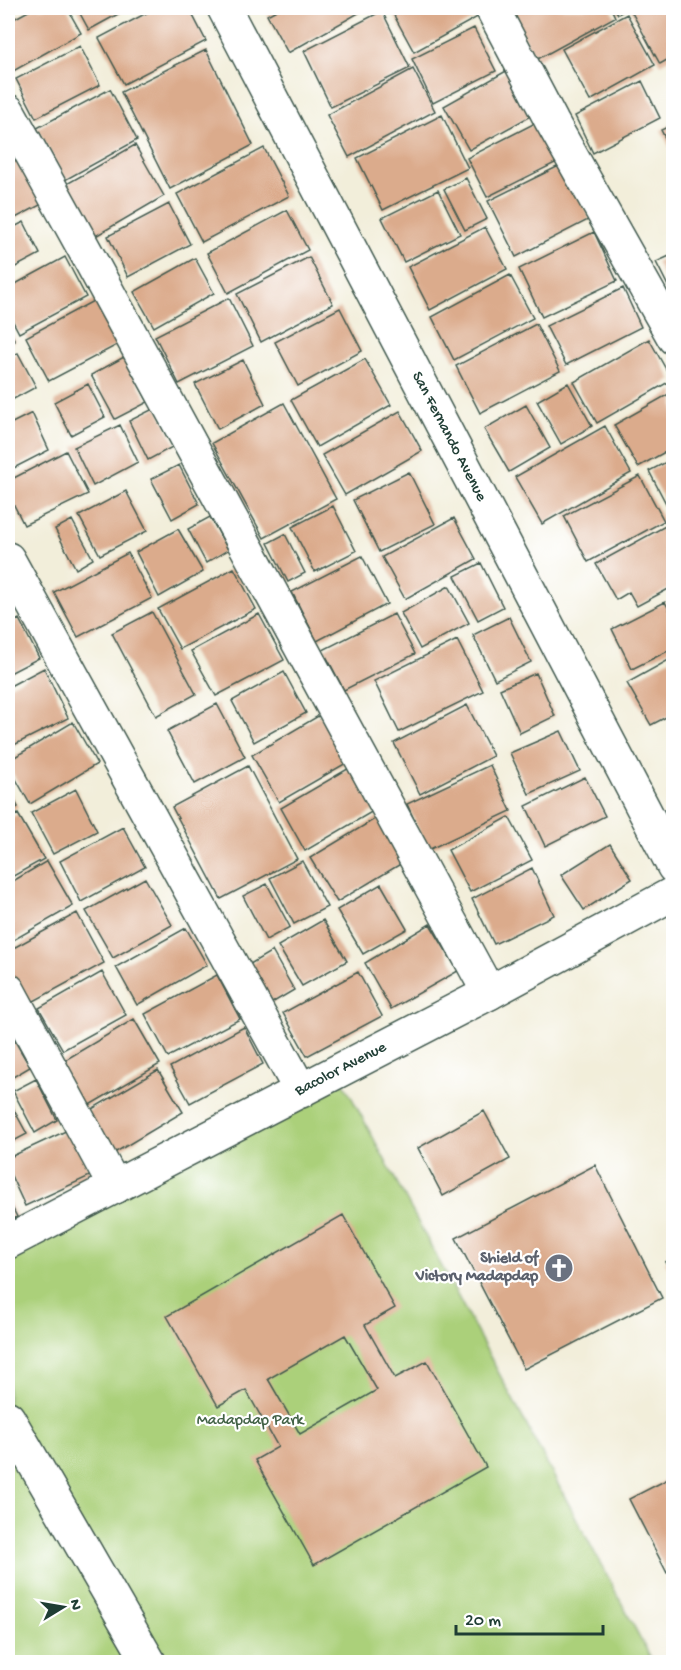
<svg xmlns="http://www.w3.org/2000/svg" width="681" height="1670" font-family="'Gochi Hand',sans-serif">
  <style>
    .green { fill: #abd07a; stroke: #658657; stroke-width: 1.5 }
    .building { fill: #dbab8c; fill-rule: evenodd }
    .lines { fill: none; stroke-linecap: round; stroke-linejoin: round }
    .minor-casing { stroke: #3f584d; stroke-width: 36 }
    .major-casing { stroke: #3f584d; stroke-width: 36 }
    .minor { stroke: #fff; stroke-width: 33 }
    .major { stroke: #fff; stroke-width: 33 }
    .labels { text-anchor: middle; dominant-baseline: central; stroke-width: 4.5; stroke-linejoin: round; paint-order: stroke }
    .street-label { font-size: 16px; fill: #1f3d34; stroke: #fff }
    .worship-label { font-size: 16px; font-weight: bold; fill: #5b616d; stroke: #fff; text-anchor: end }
    .park-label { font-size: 16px; fill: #426246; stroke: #fff }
  </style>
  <rect width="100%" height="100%" fill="#fff"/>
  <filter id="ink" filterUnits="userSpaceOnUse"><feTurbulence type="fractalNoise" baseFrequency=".0167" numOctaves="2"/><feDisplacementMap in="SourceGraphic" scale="12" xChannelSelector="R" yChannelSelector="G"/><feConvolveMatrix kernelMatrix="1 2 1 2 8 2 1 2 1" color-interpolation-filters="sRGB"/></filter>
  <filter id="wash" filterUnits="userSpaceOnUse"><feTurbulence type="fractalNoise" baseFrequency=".008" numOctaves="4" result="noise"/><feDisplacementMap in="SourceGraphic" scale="24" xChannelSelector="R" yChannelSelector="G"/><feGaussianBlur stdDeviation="1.35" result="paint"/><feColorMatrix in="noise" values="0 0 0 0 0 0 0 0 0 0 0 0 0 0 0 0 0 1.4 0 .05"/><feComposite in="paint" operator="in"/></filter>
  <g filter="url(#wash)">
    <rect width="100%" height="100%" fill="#f2eeda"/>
    <path class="green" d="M 338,1072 L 653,1662 L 8,1662 L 8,1250 Z"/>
    <g id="blocks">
      <path class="building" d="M 34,8 L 67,8 L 81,33 L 8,74 L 8,22 Z
        M 77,8 L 129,8 L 89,30 Z
        M 156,8 L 189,8 L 206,41 L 124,84 L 99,38 Z
        M 280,8 L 363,8 L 364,10 L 288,53 L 267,15 Z
        M 390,8 L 479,8 L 483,14 L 414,52 Z
        M 508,8 L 611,8 L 615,17 L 536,60 Z
        M 614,8 L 629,8 L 618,14 Z
        M 633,8 L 674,8 L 674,56 L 660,64 L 630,9 Z
        M 382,11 L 410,68 L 331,107 L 304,51 Z
        M 627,14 L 655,65 L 590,101 L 562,49 Z
        M 474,28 L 496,71 L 433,103 L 412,59 Z
        M 80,46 L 100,85 L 36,118 L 16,79 Z
        M 206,50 L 253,145 L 170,189 L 121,92 Z
        M 413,69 L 435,111 L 349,157 L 327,115 Z
        M 508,70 L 534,114 L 469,150 L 444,106 Z
        M 642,81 L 660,118 L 593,153 L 575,116 Z
        M 110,89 L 137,140 L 65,180 L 37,128 Z
        M 442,115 L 468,168 L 383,210 L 357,158 Z
        M 541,120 L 561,160 L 487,197 L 467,158 Z
        M 674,124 L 674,155 L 661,130 Z
        M 8,131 L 44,203 L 8,222 Z
        M 135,145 L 164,196 L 94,237 L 65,185 Z
        M 264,148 L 289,196 L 202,242 L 177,194 Z
        M 563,164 L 590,219 L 516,257 L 488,201 Z
        M 466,178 L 487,219 L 465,230 L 444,189 Z
        M 438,190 L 460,234 L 404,262 L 382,218 Z
        M 169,204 L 190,244 L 128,277 L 108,236 Z
        M 287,210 L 308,250 L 228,293 L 207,253 Z
        M 24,222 L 40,254 L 8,271 L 8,230 Z
        M 485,227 L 507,269 L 430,310 L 408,267 Z
        M 594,232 L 617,281 L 542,317 L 519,269 Z
        M 674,254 L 674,298 L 656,262 Z
        M 65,257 L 86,297 L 19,333 L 8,312 L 8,288 Z
        M 309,257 L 333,304 L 261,342 L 237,294 Z
        M 195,258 L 214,293 L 154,327 L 134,292 Z
        M 510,275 L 533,318 L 454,360 L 432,317 Z
        M 623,288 L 641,327 L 566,365 L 546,326 Z
        M 229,298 L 253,346 L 179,384 L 155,336 Z
        M 95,300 L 119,344 L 49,381 L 26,337 Z
        M 340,308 L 362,351 L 298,386 L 275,342 Z
        M 536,324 L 560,371 L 480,413 L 456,366 Z
        M 8,327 L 15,341 L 8,345 Z
        M 649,339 L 672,380 L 597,423 L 574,382 Z
        M 18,353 L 36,387 L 8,402 L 8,358 Z
        M 124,357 L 148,402 L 115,419 L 91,375 Z
        M 365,359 L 391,405 L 317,447 L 291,400 Z
        M 243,360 L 265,404 L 218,429 L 195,384 Z
        M 568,383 L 592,426 L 561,444 L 537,401 Z
        M 88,384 L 105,417 L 71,435 L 54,402 Z
        M 674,391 L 674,447 L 638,467 L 614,425 Z
        M 284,403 L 336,499 L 264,538 L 212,443 Z
        M 526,405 L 550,448 L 509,472 L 484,429 Z
        M 157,407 L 176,445 L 148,460 L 129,421 Z
        M 400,411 L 422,451 L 345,495 L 322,455 Z
        M 32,413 L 49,450 L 8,471 L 8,425 Z
        M 120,425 L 138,462 L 93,486 L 74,447 Z
        M 605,426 L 631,473 L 542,524 L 515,477 Z
        M 66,451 L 88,494 L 24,525 L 8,493 L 8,481 Z
        M 674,458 L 674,509 L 670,511 L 649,471 Z
        M 179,465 L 199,504 L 172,519 L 151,479 Z
        M 409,472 L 435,524 L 379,552 L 353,500 Z
        M 640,476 L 664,521 L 588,562 L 564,516 Z
        M 126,491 L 147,531 L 100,555 L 79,516 Z
        M 333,506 L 356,551 L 315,572 L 292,527 Z
        M 210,517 L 228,550 L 206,563 L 188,529 Z
        M 454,518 L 476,559 L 405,599 L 382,557 Z
        M 72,520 L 93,559 L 76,569 L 55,529 Z
        M 669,524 L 674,532 L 674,586 L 637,606 L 629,592 L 616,600 L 596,564 Z
        M 178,529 L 203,572 L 159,597 L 136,552 Z
        M 285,534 L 305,573 L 288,582 L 268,543 Z
        M 128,553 L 152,598 L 78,637 L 54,592 Z
        M 362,556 L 387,604 L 317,641 L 292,592 Z
        M 481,563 L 503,607 L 478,620 L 455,576 Z
        M 234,568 L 256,609 L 180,649 L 158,609 Z
        M 449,586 L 469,623 L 420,649 L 401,613 Z
        M 8,593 L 16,609 L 8,614 Z
        M 665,602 L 674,618 L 674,648 L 632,669 L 612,629 Z
        M 152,612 L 196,694 L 156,716 L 112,633 Z
        M 259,614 L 284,660 L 216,696 L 191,651 Z
        M 394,614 L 415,654 L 344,690 L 323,650 Z
        M 509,617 L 531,662 L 495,680 L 473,635 Z
        M 19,619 L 39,658 L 8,674 L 8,625 Z
        M 457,640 L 483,691 L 399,732 L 374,681 Z
        M 674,657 L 674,713 L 651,725 L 627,683 Z
        M 44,668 L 68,718 L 8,748 L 8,687 Z
        M 284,672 L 306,713 L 254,742 L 232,701 Z
        M 536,673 L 555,716 L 520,733 L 500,689 Z
        M 217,704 L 245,757 L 195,784 L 167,731 Z
        M 467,705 L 493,756 L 420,794 L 394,743 Z
        M 320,715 L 348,762 L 279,802 L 252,755 Z
        M 73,722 L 97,764 L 30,804 L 8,765 L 8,761 Z
        M 561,731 L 580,771 L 529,794 L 510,753 Z
        M 490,765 L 511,811 L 428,850 L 407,804 Z
        M 248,766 L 297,859 L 221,899 L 172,807 Z
        M 351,767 L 375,810 L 305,851 L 281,808 Z
        M 585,777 L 605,816 L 545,846 L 526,806 Z
        M 8,788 L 18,807 L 8,813 Z
        M 76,789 L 97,831 L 53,854 L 31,813 Z
        M 18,814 L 44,859 L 8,879 L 8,819 Z
        M 378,817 L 404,862 L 337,902 L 310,858 Z
        M 509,817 L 532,860 L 470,892 L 448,850 Z
        M 123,827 L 145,867 L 81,902 L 60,861 Z
        M 610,844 L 632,879 L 584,910 L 561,875 Z
        M 47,861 L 73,906 L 10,942 L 8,937 L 8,884 Z
        M 302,861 L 327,907 L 294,924 L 270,878 Z
        M 532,868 L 554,915 L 494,944 L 472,899 Z
        M 145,878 L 172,925 L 113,958 L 86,911 Z
        M 267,884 L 290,927 L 266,940 L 243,896 Z
        M 381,884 L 407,929 L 363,954 L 337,910 Z
        M 77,913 L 104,963 L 23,1007 L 8,976 L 8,951 Z
        M 323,920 L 347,961 L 302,986 L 278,946 Z
        M 430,924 L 458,971 L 391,1009 L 365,963 Z
        M 186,928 L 207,965 L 137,1005 L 116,967 Z
        M 272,951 L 294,990 L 272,1003 L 250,964 Z
        M 102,972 L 126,1015 L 63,1050 L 39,1008 Z
        M 358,972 L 382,1016 L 307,1056 L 283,1013 Z
        M 217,975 L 240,1019 L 168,1057 L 145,1014 Z
        M 134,1019 L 160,1064 L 81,1110 L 55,1066 Z
        M 244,1027 L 263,1064 L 190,1103 L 170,1067 Z
        M 8,1029 L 30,1067 L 8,1080 Z
        M 158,1070 L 183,1112 L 111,1155 L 85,1113 Z
        M 36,1079 L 57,1120 L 35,1133 L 13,1091 Z
        M 8,1099 L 27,1134 L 8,1144 Z
        M 484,1111 L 510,1159 L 443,1196 L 418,1148 Z
        M 70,1129 L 92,1175 L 25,1206 L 8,1169 L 8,1158 Z
        M 595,1165 L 662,1298 L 524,1369 L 456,1238 Z
        M 8,1199 L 17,1217 L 8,1222 Z
        M 343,1215 L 395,1308 L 365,1325 L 395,1378 L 427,1361 L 486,1467 L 314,1565 L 255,1460 L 278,1447 L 246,1390 L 218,1406 L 167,1316 ZM 345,1335 L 377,1390 L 300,1434 L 268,1379 Z
        M 674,1258 L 674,1278 L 665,1262 Z
        M 674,1476 L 674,1569 L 667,1573 L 629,1499 Z"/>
    </g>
  </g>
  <g filter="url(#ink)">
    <use href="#blocks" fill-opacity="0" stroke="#3f584d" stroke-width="1.5"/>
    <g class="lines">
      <g class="minor-casing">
        <g id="minor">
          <path d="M 492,8 L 552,122 L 674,338"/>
          <path d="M 8,111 L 88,256 L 489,993"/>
          <path d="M 8,559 L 301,1091"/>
          <path d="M 8,990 L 115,1187"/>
          <path id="s1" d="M 8,1242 L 489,993 L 674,893"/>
          <path d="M 8,1418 L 149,1662"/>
        </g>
      </g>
      <g class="major-casing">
        <g id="major">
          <path id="s2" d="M 224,8 L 674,867"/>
        </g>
      </g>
      <use href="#minor" class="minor"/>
      <use href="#major" class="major"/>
    </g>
  </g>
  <defs>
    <g id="church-disc" transform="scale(1.5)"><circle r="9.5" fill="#6b7280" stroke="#fff"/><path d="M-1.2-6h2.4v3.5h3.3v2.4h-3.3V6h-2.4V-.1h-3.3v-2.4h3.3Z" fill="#fff"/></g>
  </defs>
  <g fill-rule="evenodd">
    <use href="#church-disc" x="559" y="1268"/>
  </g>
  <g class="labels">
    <g class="street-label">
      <text stroke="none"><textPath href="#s2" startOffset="484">San Fernando Avenue</textPath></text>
      <text stroke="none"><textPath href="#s1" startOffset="375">Bacolor Avenue</textPath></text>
    </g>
    <g class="worship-label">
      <text x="538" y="1259">Shield of<tspan x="538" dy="18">Victory Madapdap</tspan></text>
    </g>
    <g class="park-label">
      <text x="250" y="1421">Madapdap Park</text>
    </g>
  </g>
  <rect width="681" height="1670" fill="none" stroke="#fff" stroke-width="30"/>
  <g transform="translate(63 1607) rotate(79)" stroke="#ffffff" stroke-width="4.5" paint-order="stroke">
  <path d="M0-4.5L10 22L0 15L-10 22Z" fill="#1f3d34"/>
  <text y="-9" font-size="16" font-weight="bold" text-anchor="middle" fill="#1f3d34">N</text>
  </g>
  <path d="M456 1625v9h147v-9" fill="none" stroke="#1f3d34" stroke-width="3"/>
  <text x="465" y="1625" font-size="18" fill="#1f3d34" stroke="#ffffff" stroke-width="4.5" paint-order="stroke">20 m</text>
</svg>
